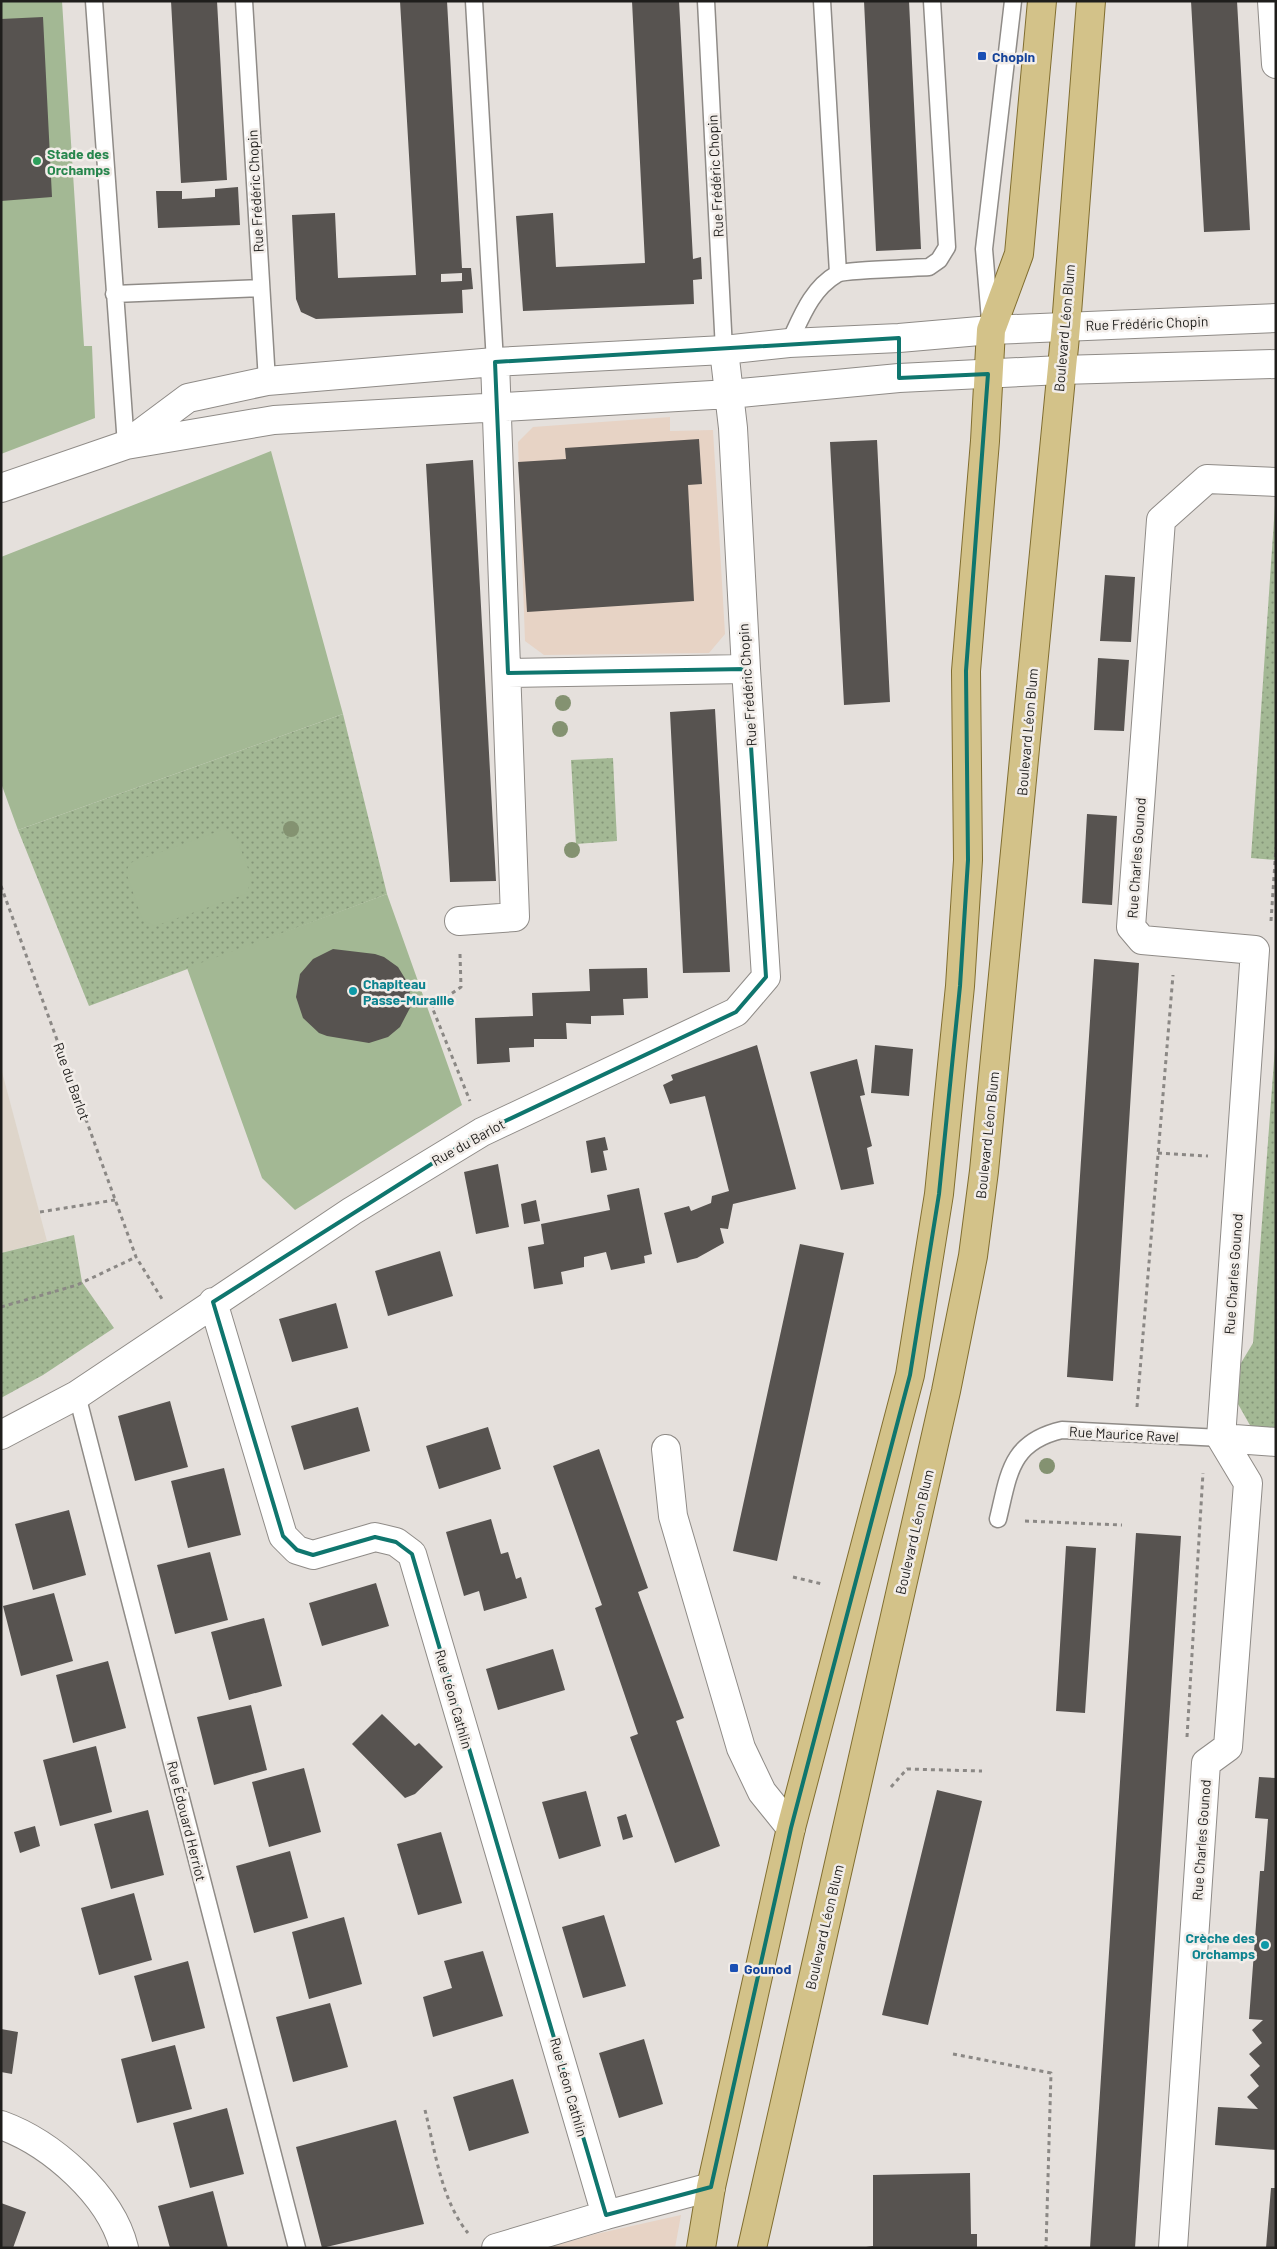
<svg xmlns="http://www.w3.org/2000/svg" width="1277" height="2249" font-family="Barlow,sans-serif">
  <style>
    .commercial { fill: #e7d3c5 }
    .built { fill: #ded5ca }
    .park { fill: url(#park-dots) }
    .pitch { fill: #a3b894 }
    .building { fill: #575350; fill-rule: evenodd }
    .lines { fill: none; stroke-linecap: round; stroke-linejoin: round }
    .lane-casing { stroke: #8f8b87; stroke-width: 19 }
    .street-casing { stroke: #8f8b87; stroke-width: 30 }
    .primary-casing { stroke: #816e30; stroke-width: 30 }
    .path { stroke: #8b8885; stroke-width: 3; stroke-dasharray: 4 4; stroke-linecap: butt }
    .lane { stroke: #fff; stroke-width: 16 }
    .street { stroke: #fff; stroke-width: 28 }
    .primary { stroke: #d3c289; stroke-width: 28 }
    .tree { fill: #849271 }
    .marked { fill: none; stroke: #0f766e; stroke-width: 4; stroke-linejoin: round }
    .transit-dot { fill: #1a4fb4; stroke: #f2ede9; stroke-width: 2 }
    .leisure-dot { fill: #2e9e5b; stroke: #f2ede9; stroke-width: 2 }
    .culture-dot { fill: #0f9aa8; stroke: #f2ede9; stroke-width: 2 }
    .labels { text-anchor: middle; dominant-baseline: central; stroke-width: 5; stroke-linejoin: round; paint-order: stroke }
    .transit-label { font-size: 14px; font-weight: bold; fill: #164399; stroke: #f2ede9; text-anchor: start }
    .leisure-label { font-size: 14px; font-weight: bold; fill: #27864d; stroke: #f2ede9; text-anchor: start }
    .street-label { font-size: 14px; fill: #1f1e1c; stroke: #f2ede9 }
    .culture-label { font-size: 14px; font-weight: bold; fill: #0d838f; stroke: #f2ede9; text-anchor: start }
  </style>
  <defs>
    <pattern id="park-dots" width="8" height="8" patternUnits="userSpaceOnUse" patternTransform="scale(1.25)"><rect width="8" height="8" fill="#a3b894"/><path d="M2 2h.1M6 6h.1" fill="none" stroke="#849578" stroke-width="1.8" stroke-linecap="round"/></pattern>
  </defs>
  <rect width="100%" height="100%" fill="#e5e0dc"/>
  <path class="commercial" d="M 670,417 L 670,431 L 713,430 L 725,634 L 709,653 L 544,655 L 525,641 L 518,442 L 533,427 Z
    M 681,2215 L 675,2248 L 546,2248 L 596,2234 Z"/>
  <path class="built" d="M 1,1068 L 47,1241 L 1,1253 Z"/>
  <path class="park" d="M 1275,505 L 1276,505 L 1276,860 L 1251,858 Z
    M 343,714 L 387,894 L 89,1006 L 18,830 Z
    M 613,758 L 617,841 L 576,844 L 571,760 Z
    M 1276,1034 L 1276,1429 L 1251,1427 L 1238,1404 L 1241,1363 L 1253,1343 Z
    M 74,1235 L 82,1282 L 114,1328 L 43,1375 L 1,1398 L 1,1253 Z"/>
  <path class="pitch" d="M 1,1 L 62,1 L 84,346 L 92,346 L 95,418 L 1,454 Z
    M 271,451 L 343,714 L 18,830 L 1,783 L 1,557 Z
    M 225,829 L 236,837 L 252,879 L 246,894 L 155,926 L 143,921 L 126,872 L 130,863 Z
    M 387,894 L 462,1105 L 295,1210 L 262,1178 L 187,968 Z"/>
  <path class="building" d="M 171,1 L 217,1 L 227,180 L 181,183 Z
    M 400,1 L 447,1 L 462,268 L 471,268 L 473,289 L 462,290 L 463,313 L 316,319 L 301,312 L 296,299 L 292,215 L 335,213 L 338,278 L 416,275 ZM 462,273 L 462,281 L 441,282 L 441,274 Z
    M 632,1 L 679,1 L 693,259 L 701,257 L 702,279 L 693,280 L 694,304 L 523,311 L 516,216 L 553,213 L 556,267 L 645,263 Z
    M 864,1 L 909,1 L 921,249 L 876,251 Z
    M 1191,1 L 1237,1 L 1250,230 L 1204,232 Z
    M 43,17 L 52,197 L 1,201 L 1,19 Z
    M 238,187 L 240,225 L 158,228 L 156,191 L 182,191 L 182,199 L 215,197 L 215,189 Z
    M 699,439 L 702,484 L 688,485 L 694,601 L 527,612 L 518,462 L 566,459 L 565,448 Z
    M 877,440 L 890,702 L 844,705 L 830,442 Z
    M 473,460 L 496,881 L 450,882 L 426,464 Z
    M 1105,575 L 1135,577 L 1131,642 L 1100,641 Z
    M 1098,658 L 1129,660 L 1124,731 L 1094,730 Z
    M 715,709 L 730,972 L 683,973 L 670,712 Z
    M 1087,814 L 1117,816 L 1112,905 L 1082,903 Z
    M 333,949 L 375,954 L 384,957 L 398,967 L 409,985 L 411,1006 L 400,1027 L 388,1037 L 369,1043 L 327,1036 L 319,1033 L 303,1018 L 296,997 L 300,974 L 313,959 Z
    M 1094,959 L 1139,963 L 1113,1381 L 1067,1377 Z
    M 647,968 L 648,998 L 623,999 L 624,1015 L 591,1016 L 591,1024 L 566,1023 L 567,1039 L 534,1039 L 534,1047 L 509,1048 L 510,1062 L 477,1064 L 475,1018 L 533,1016 L 532,993 L 590,991 L 589,969 Z
    M 757,1045 L 796,1189 L 733,1204 L 728,1229 L 720,1228 L 724,1243 L 697,1258 L 677,1263 L 664,1213 L 689,1206 L 691,1211 L 711,1203 L 712,1196 L 729,1191 L 705,1096 L 670,1104 L 663,1085 L 673,1080 L 671,1075 Z
    M 875,1045 L 913,1049 L 909,1096 L 871,1093 Z
    M 857,1059 L 865,1095 L 860,1096 L 872,1146 L 867,1148 L 874,1184 L 841,1190 L 810,1072 Z
    M 605,1137 L 608,1150 L 603,1151 L 607,1170 L 591,1173 L 586,1141 Z
    M 498,1164 L 509,1227 L 476,1234 L 464,1172 Z
    M 639,1188 L 652,1254 L 644,1256 L 645,1263 L 611,1270 L 606,1252 L 584,1257 L 584,1267 L 561,1272 L 563,1284 L 534,1289 L 528,1247 L 544,1244 L 541,1224 L 610,1210 L 607,1195 Z
    M 536,1200 L 540,1221 L 524,1224 L 521,1204 Z
    M 800,1244 L 844,1253 L 777,1561 L 733,1551 Z
    M 440,1251 L 453,1296 L 388,1316 L 375,1271 Z
    M 336,1303 L 348,1348 L 292,1362 L 279,1319 Z
    M 170,1401 L 188,1467 L 135,1481 L 118,1416 Z
    M 358,1407 L 370,1451 L 304,1470 L 291,1426 Z
    M 488,1427 L 501,1469 L 439,1489 L 426,1446 Z
    M 599,1449 L 648,1588 L 638,1592 L 684,1718 L 676,1721 L 720,1846 L 675,1863 L 630,1737 L 638,1734 L 595,1608 L 602,1605 L 553,1466 Z
    M 224,1468 L 241,1535 L 188,1548 L 171,1481 Z
    M 69,1510 L 86,1575 L 33,1590 L 15,1524 Z
    M 491,1519 L 501,1554 L 508,1552 L 516,1579 L 521,1577 L 527,1598 L 484,1611 L 479,1591 L 464,1596 L 446,1532 Z
    M 1136,1533 L 1181,1536 L 1135,2248 L 1090,2248 Z
    M 1066,1546 L 1096,1548 L 1085,1713 L 1056,1711 Z
    M 210,1552 L 228,1620 L 175,1634 L 157,1565 Z
    M 376,1583 L 389,1626 L 322,1646 L 309,1603 Z
    M 54,1593 L 73,1661 L 21,1676 L 3,1606 Z
    M 264,1618 L 282,1686 L 229,1700 L 211,1632 Z
    M 553,1649 L 565,1690 L 498,1710 L 486,1669 Z
    M 108,1661 L 126,1728 L 73,1743 L 56,1675 Z
    M 251,1705 L 267,1770 L 214,1785 L 197,1717 Z
    M 382,1714 L 415,1746 L 419,1743 L 443,1767 L 415,1794 L 405,1798 L 352,1744 Z
    M 96,1746 L 112,1812 L 60,1826 L 43,1760 Z
    M 304,1768 L 321,1832 L 269,1847 L 252,1782 Z
    M 1259,1777 L 1276,1778 L 1276,2150 L 1215,2145 L 1218,2107 L 1258,2109 L 1247,2097 L 1259,2086 L 1250,2075 L 1260,2066 L 1249,2054 L 1262,2043 L 1252,2030 L 1263,2020 L 1249,2019 L 1260,1871 L 1264,1871 L 1268,1819 L 1255,1818 Z
    M 937,1790 L 982,1801 L 928,2025 L 882,2015 Z
    M 586,1791 L 601,1846 L 559,1859 L 542,1802 Z
    M 148,1810 L 164,1875 L 111,1889 L 94,1824 Z
    M 626,1814 L 633,1837 L 623,1840 L 617,1817 Z
    M 35,1826 L 40,1846 L 20,1853 L 14,1832 Z
    M 441,1832 L 462,1903 L 418,1915 L 397,1844 Z
    M 290,1851 L 308,1918 L 254,1933 L 236,1866 Z
    M 134,1893 L 152,1960 L 99,1975 L 81,1908 Z
    M 604,1915 L 626,1986 L 583,1998 L 562,1927 Z
    M 344,1917 L 362,1984 L 309,1999 L 292,1932 Z
    M 483,1951 L 503,2016 L 433,2037 L 423,1997 L 452,1988 L 444,1961 Z
    M 188,1961 L 205,2028 L 152,2042 L 134,1976 Z
    M 330,2003 L 348,2067 L 293,2082 L 276,2017 Z
    M 1,2029 L 18,2032 L 12,2074 L 1,2072 Z
    M 644,2039 L 663,2104 L 619,2118 L 599,2053 Z
    M 175,2045 L 192,2109 L 137,2123 L 121,2059 Z
    M 513,2079 L 529,2133 L 469,2151 L 453,2097 Z
    M 227,2108 L 244,2174 L 190,2188 L 173,2123 Z
    M 396,2120 L 424,2224 L 322,2248 L 296,2147 Z
    M 970,2173 L 971,2234 L 977,2234 L 977,2248 L 859,2248 L 873,2246 L 873,2175 Z
    M 1271,2188 L 1276,2188 L 1276,2248 L 1266,2248 Z
    M 213,2191 L 228,2248 L 170,2248 L 158,2206 Z
    M 1,2203 L 26,2212 L 13,2248 L 1,2248 Z"/>
  <g class="lines">
    <g class="lane-casing">
      <path id="lane" d="M 94,1 L 126,445
        M 244,1 L 267,381
        M 474,1 L 495,362
        M 706,1 L 724,350
        M 822,1 L 838,273
        M 114,294 L 261,288
        M 990,320 L 984,249 L 1013,1
        M 789,343 C 801,318 811,289 837,274 C 844,270 915,268 929,267 L 939,260 L 947,247 L 932,1
        M 77,1395 L 297,2248
        M 998,1519 C 1009,1474 1010,1442 1062,1430 L 1221,1438"/>
    </g>
    <g class="street-casing">
      <path id="street" d="M 1272,1 L 1276,64
        M 129,442 L 188,398 L 267,381 L 495,362 L 724,350 L 789,343 L 899,338 L 991,330 L 1276,318
        M 1,488 L 126,445 L 274,420 L 730,394 L 899,378 L 1061,370 L 1276,364
        M 508,673 L 746,669
        M 459,921 L 515,917 L 495,362
        M 213,1302 L 283,1536 L 297,1550 L 313,1555 L 375,1537 L 396,1542 L 412,1554 L 606,2215
        M 1,1435 L 77,1395 L 352,1211 L 482,1132 L 736,1012 L 766,977 L 746,669 L 733,428 L 724,350
        M 1221,1438 L 1276,1442
        M 666,1449 L 673,1516 L 741,1748 L 762,1792 L 791,1828
        M 1,2125 C 51,2143 111,2195 124,2248
        M 496,2248 L 606,2215 L 711,2187
        M 1173,2248 L 1206,1763 L 1228,1747 L 1248,1483 L 1221,1438 L 1255,950 L 1142,940 L 1131,927 L 1161,520 L 1207,479 L 1276,482"/>
    </g>
    <g class="primary-casing">
      <path id="primary" d="M 701,2248 L 711,2187 L 791,1828 L 910,1375 L 939,1194 L 960,986 L 968,860 L 966,671 L 985,441 L 991,330 L 1019,254 L 1042,1
        M 752,2248 L 946,1391 L 973,1256 L 984,1171 L 1066,326 L 1091,1"/>
    </g>
    <path class="path" d="M 1,886 L 136,1257 L 162,1299
      M 1271,921 L 1276,847
      M 460,954 L 461,987 L 432,1007 L 470,1101
      M 1158,1153 L 1208,1156
      M 40,1212 L 115,1200
      M 1,1307 L 77,1285 L 136,1257
      M 1137,1407 L 1173,975
      M 1025,1521 L 1122,1525
      M 793,1577 L 822,1584
      M 1187,1737 L 1203,1473
      M 891,1787 L 907,1769 L 982,1771
      M 953,2054 L 1051,2073 L 1046,2248
      M 425,2110 C 435,2150 441,2200 468,2233"/>
    <use href="#lane" class="lane"/>
    <use href="#street" class="street"/>
    <use href="#primary" class="primary"/>
  </g>
  <g class="tree">
    <circle cx="563" cy="703" r="8"/>
    <circle cx="560" cy="729" r="8"/>
    <circle cx="291" cy="829" r="8"/>
    <circle cx="572" cy="850" r="8"/>
    <circle cx="1047" cy="1466" r="8"/>
  </g>
  <path class="marked" d="M 899,338 L 899,378 L 988,374 L 966,671 L 968,860 L 960,986 L 939,1194 L 910,1375 L 791,1828 L 711,2187 L 606,2215 L 412,1554 L 396,1542 L 375,1537 L 313,1555 L 297,1550 L 283,1536 L 213,1302 L 482,1132 L 736,1012 L 766,977 L 746,669 L 508,673 L 495,362 Z"/>
  <g class="transit-dot">
    <rect x="977" y="51" width="10" height="10" rx="2.5"/>
    <rect x="729" y="1963" width="10" height="10" rx="2.5"/>
  </g>
  <circle class="leisure-dot" cx="37" cy="161" r="5"/>
  <g class="culture-dot">
    <circle cx="353" cy="991" r="5"/>
    <circle cx="1265" cy="1945" r="5"/>
  </g>
  <g class="labels">
    <g class="transit-label">
      <text x="992" y="56">Chopin</text>
      <text x="744" y="1968">Gounod</text>
    </g>
    <g class="leisure-label">
      <text x="47" y="153">Stade des<tspan x="47" dy="16">Orchamps</tspan></text>
    </g>
    <g class="street-label">
      <text transform="translate(715 176) rotate(-93)">Rue Frédéric Chopin</text>
      <text transform="translate(255 191) rotate(-93)">Rue Frédéric Chopin</text>
      <text transform="translate(1147 323) rotate(-2)">Rue Frédéric Chopin</text>
      <text transform="translate(1064 328) rotate(-85)">Boulevard Léon Blum</text>
      <text transform="translate(747 685) rotate(-94)">Rue Frédéric Chopin</text>
      <text transform="translate(1027 732) rotate(-85)">Boulevard Léon Blum</text>
      <text transform="translate(1136 858) rotate(-86)">Rue Charles Gounod</text>
      <text transform="translate(72 1081) rotate(70)">Rue du Barlot</text>
      <text transform="translate(987 1135) rotate(-84)">Boulevard Léon Blum</text>
      <text transform="translate(468 1142) rotate(-29)">Rue du Barlot</text>
      <text transform="translate(1233 1274) rotate(-86)">Rue Charles Gounod</text>
      <text transform="translate(1124 1434) rotate(3)">Rue Maurice Ravel</text>
      <text transform="translate(914 1532) rotate(-77)">Boulevard Léon Blum</text>
      <text transform="translate(454 1699) rotate(74)">Rue Léon Cathlin</text>
      <text transform="translate(187 1821) rotate(76)">Rue Édouard Herriot</text>
      <text transform="translate(1201 1840) rotate(-86)">Rue Charles Gounod</text>
      <text transform="translate(824 1927) rotate(-77)">Boulevard Léon Blum</text>
      <text transform="translate(569 2087) rotate(74)">Rue Léon Cathlin</text>
    </g>
    <g class="culture-label">
      <text x="363" y="983">Chapiteau<tspan x="363" dy="16">Passe-Muraille</tspan></text>
      <text x="1255" y="1937" text-anchor="end">Crèche des<tspan x="1255" dy="16">Orchamps</tspan></text>
    </g>
  </g>
  <rect width="1277" height="2249" fill="none" stroke="#1f1e1c" stroke-width="5"/>
</svg>
